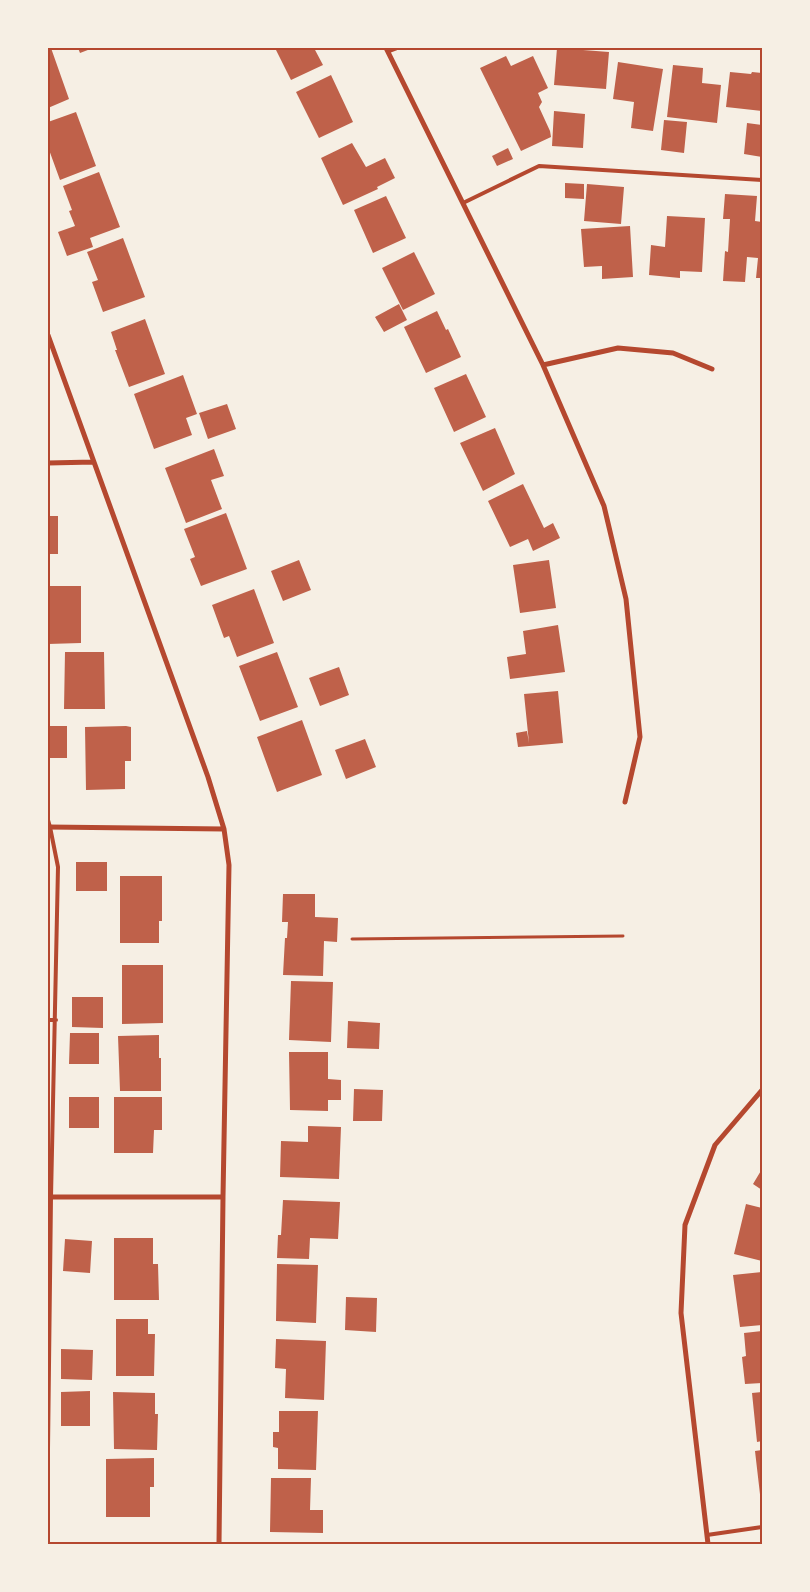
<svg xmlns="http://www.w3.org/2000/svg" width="810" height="1592" font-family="Lato,sans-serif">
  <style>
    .building { fill: #bf614a }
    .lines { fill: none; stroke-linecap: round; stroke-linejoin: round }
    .path { stroke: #b5482f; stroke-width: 3 }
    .service { stroke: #b5482f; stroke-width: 4 }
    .minor { stroke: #b5482f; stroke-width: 5 }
    .neatline { fill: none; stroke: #b5482f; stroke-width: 2 }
  </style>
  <rect width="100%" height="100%" fill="#f6efe4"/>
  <path class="building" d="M 48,48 L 51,48 L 69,99 L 48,108 Z
    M 78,48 L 93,48 L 80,53 Z
    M 275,48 L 314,48 L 323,65 L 291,80 Z
    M 557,48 L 609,52 L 606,89 L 554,85 Z
    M 506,56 L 511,66 L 533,56 L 548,88 L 538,93 L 542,102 L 539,107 L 550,131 L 551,137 L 521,151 L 480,68 Z
    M 618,62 L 663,69 L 653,131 L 631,128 L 634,102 L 613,99 Z
    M 673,65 L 703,68 L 702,83 L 721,85 L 717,123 L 667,117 Z
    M 730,72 L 751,74 L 752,72 L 762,73 L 762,111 L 726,107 Z
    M 331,75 L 353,122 L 319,138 L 296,92 Z
    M 554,111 L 585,114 L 583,148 L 552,146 Z
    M 76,112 L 96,166 L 60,180 L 48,147 L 48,122 Z
    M 664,120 L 687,122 L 684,153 L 661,150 Z
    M 747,123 L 762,125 L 762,157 L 744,154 Z
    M 352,143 L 366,167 L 385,158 L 395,178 L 377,187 L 378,189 L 343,205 L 321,158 Z
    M 508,148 L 513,159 L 497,166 L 492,156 Z
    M 99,172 L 120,227 L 90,238 L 93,247 L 67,256 L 58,232 L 75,226 L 69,211 L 72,210 L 63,186 Z
    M 565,183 L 584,184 L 584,199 L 565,198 Z
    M 587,184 L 624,187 L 621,224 L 584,221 Z
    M 725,194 L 757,196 L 755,221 L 762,222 L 762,278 L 756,278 L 758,258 L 747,257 L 745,282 L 723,281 L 725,251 L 728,252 L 730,219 L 723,219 Z
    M 386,196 L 406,238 L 373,253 L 354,210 Z
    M 667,216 L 705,218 L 702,272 L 680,271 L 680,278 L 649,275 L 651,245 L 665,247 Z
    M 630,226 L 633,277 L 602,279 L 602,266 L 584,267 L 581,229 Z
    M 123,238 L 145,297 L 103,312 L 92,282 L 98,280 L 87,252 Z
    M 414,252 L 435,294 L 403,310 L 382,268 Z
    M 399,304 L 407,320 L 384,332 L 375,317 Z
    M 437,311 L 446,330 L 448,329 L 461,357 L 426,373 L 404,327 Z
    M 145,319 L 165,374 L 129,387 L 115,350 L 117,350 L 111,332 Z
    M 466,374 L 486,417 L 454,432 L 434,388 Z
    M 183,375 L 197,414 L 186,418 L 192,435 L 154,449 L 134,394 Z
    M 227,404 L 236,429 L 208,439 L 199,413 Z
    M 495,428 L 515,474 L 483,491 L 460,443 Z
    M 214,449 L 224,476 L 211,480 L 222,509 L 186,523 L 165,468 Z
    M 523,484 L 544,528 L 553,523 L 560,538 L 533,551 L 528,539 L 510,547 L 488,501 Z
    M 226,513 L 247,569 L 201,586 L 190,559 L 195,557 L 184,529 Z
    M 48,516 L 58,516 L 58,554 L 48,554 Z
    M 299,560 L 311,590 L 283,601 L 271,571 Z
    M 549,560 L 556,608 L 520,613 L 513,565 Z
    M 48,586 L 81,586 L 81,643 L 48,644 Z
    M 254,589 L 274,643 L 237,657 L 229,636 L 224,638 L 212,605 Z
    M 558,625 L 565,672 L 510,679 L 507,657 L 526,654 L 523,631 Z
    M 65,652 L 104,652 L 105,709 L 64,709 Z
    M 277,652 L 298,707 L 260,721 L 239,666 Z
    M 339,667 L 349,695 L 320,706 L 309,678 Z
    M 558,691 L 563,743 L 518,747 L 516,733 L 527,731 L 529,743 L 524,694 Z
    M 302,720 L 322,775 L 277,792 L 257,737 Z
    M 48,726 L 67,726 L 67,758 L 48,758 Z
    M 126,726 L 131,727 L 131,761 L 125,761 L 125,789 L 86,790 L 85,727 Z
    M 365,739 L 376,767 L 346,779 L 335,750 Z
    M 76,862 L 107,862 L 107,891 L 76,891 Z
    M 120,876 L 162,876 L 162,921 L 159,921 L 159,943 L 120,943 Z
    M 283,894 L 315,894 L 315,917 L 338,918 L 337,942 L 324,941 L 323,976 L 283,975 L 285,938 L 287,938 L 288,922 L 282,922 Z
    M 122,965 L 163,965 L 163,1023 L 122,1024 Z
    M 291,981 L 333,982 L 331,1042 L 289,1040 Z
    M 72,997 L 103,997 L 103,1028 L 72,1027 Z
    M 348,1021 L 380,1023 L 379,1049 L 347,1048 Z
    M 70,1033 L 99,1033 L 99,1064 L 69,1064 Z
    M 159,1035 L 159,1058 L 161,1058 L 161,1091 L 120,1091 L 118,1036 Z
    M 289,1052 L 328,1052 L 328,1079 L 341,1080 L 341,1100 L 328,1100 L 328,1111 L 290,1110 Z
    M 354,1089 L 383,1090 L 382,1121 L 353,1121 Z
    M 69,1097 L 99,1097 L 99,1128 L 69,1128 Z
    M 114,1097 L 162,1097 L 162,1130 L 154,1130 L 153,1153 L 114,1153 Z
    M 308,1126 L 341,1127 L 339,1179 L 280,1177 L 281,1141 L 308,1142 Z
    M 762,1169 L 762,1190 L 753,1184 Z
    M 283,1200 L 340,1202 L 338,1239 L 310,1238 L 309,1259 L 277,1258 L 278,1235 L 281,1235 Z
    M 746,1204 L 762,1208 L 762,1261 L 734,1254 Z
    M 114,1238 L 153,1238 L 153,1264 L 158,1264 L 159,1300 L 114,1300 Z
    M 65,1239 L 92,1241 L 90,1273 L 63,1271 Z
    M 277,1264 L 318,1265 L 316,1323 L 276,1321 Z
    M 762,1272 L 762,1325 L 740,1327 L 733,1275 Z
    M 346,1297 L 377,1298 L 376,1332 L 345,1330 Z
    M 116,1319 L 148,1319 L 148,1334 L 155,1334 L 154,1376 L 116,1376 Z
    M 762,1331 L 762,1383 L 745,1384 L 742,1357 L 746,1356 L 744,1333 Z
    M 276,1339 L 326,1341 L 324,1400 L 285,1398 L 286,1369 L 275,1368 Z
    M 61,1349 L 93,1350 L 92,1380 L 61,1379 Z
    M 90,1391 L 90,1426 L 61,1426 L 61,1392 Z
    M 113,1392 L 155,1393 L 155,1414 L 158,1414 L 157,1450 L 114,1449 Z
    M 762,1392 L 762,1441 L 757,1442 L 752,1393 Z
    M 279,1411 L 318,1411 L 316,1470 L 278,1469 L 278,1448 L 273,1447 L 273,1432 L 279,1432 Z
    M 762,1450 L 762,1503 L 761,1503 L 755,1451 Z
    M 154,1458 L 154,1487 L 150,1487 L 150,1517 L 106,1517 L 106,1459 Z
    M 271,1478 L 311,1478 L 310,1510 L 323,1510 L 323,1533 L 270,1532 Z"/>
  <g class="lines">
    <path class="path" d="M 352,939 L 623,936"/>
    <path class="service" d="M 463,203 L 539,166 L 762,180
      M 48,820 L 50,827 L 58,867 L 51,1197 L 48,1449
      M 48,1020 L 56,1020
      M 707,1535 L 762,1527"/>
    <path class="minor" d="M 386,48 L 543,365 L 604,506 L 626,599 L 640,737 L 625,802
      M 388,51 L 396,48
      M 48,335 L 208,777 L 224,829 L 229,865 L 223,1197 L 219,1544
      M 543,365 L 618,348 L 673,353 L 712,369
      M 48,463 L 94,462
      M 48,827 L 224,829
      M 48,1197 L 223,1197
      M 708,1544 L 681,1313 L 685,1225 L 715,1145 L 762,1090"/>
  </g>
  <rect width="810" height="1592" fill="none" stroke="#f6efe4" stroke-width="98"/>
  <rect x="49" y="49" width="712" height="1494" class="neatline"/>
</svg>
